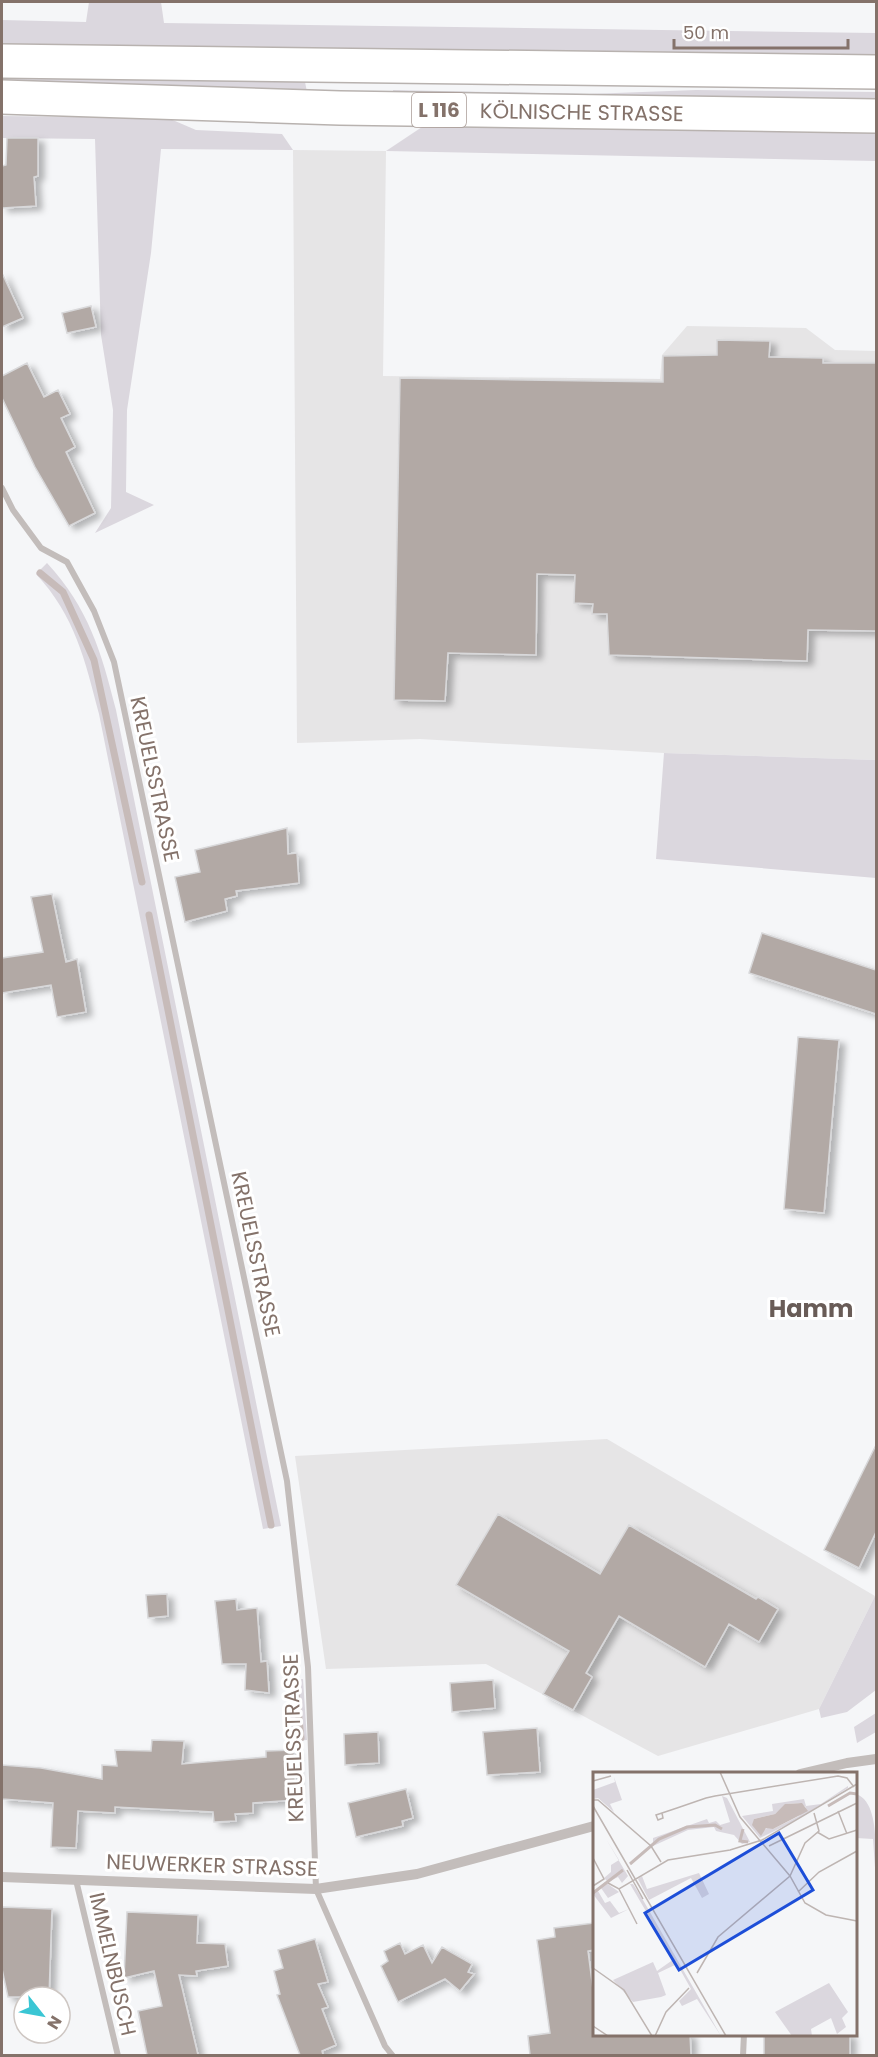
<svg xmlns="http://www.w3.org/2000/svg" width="878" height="2057" font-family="Poppins,sans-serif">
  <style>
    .built { fill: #e6e5e6 }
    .green { fill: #dbd7de }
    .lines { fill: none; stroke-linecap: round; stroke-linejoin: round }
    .stream { stroke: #c7bbb9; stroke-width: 7 }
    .building { fill: #b2a9a5; stroke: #d8d8da; stroke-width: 1.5; filter: url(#shadow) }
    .primary-casing { stroke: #b8b2af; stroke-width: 36 }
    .minor { stroke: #c3bdbb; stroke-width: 6 }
    .tertiary { stroke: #c3bdbb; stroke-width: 10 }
    .primary { stroke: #fff; stroke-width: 33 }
    .labels { text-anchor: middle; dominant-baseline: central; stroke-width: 6; stroke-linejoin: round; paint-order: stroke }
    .shield { fill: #fff; stroke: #a99c97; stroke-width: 1.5 }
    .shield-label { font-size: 20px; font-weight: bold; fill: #84726a }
    .street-label { font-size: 21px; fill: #84726a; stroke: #fff }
    .quarter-label { font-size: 24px; font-weight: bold; fill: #695c57; stroke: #fff }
    .inset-river { fill: none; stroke: #c7bbb9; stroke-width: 3 }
    .inset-road { fill: none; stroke: #beb5b2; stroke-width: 1.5 }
    .view { fill: #1d4ed8; fill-opacity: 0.15; stroke: #1d4ed8; stroke-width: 3 }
    .inset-edge { fill: none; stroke: #84726a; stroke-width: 3 }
  </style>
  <defs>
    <filter id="shadow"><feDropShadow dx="6" dy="4" stdDeviation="3" flood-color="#0004"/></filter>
  </defs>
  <rect width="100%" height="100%" fill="#f5f6f8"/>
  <path class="built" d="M 293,150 L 386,151 L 383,376 L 660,379 L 662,355 L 687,326 L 806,328 L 835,350 L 876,351 L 876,760 L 664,753 L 420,739 L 297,743 Z
    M 607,1439 L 875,1596 L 819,1709 L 658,1756 L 486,1664 L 326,1669 L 295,1456 Z"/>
  <path class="green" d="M 89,2 L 161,2 L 164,23 L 876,33 L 876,66 L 2,49 L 2,20 L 86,22 Z
    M 2,77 L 305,82 L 307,92 L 2,86 Z
    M 393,90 L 589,94 L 696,90 L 876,92 L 876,102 L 394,97 Z
    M 2,116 L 168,118 L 196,130 L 282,134 L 293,150 L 161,149 L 151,253 L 127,410 L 126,492 L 154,505 L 95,533 L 111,508 L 113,410 L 101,335 L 95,139 L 2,138 Z
    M 425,125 L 876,132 L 876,161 L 386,151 Z
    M 47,563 C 89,609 101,651 116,710 L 281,1526 L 263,1529 L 99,714 C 85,660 75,616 36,574 Z
    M 664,753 L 876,760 L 876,878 L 656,859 Z
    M 876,1594 L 876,1690 L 847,1712 L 821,1718 L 819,1709 Z
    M 303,1679 L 307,1740 L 293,1741 L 287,1681 Z
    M 876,1713 L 876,1732 L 857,1743 L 854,1727 Z
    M 856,1794 C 878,1801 876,1845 875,1868 L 873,1839 L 856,1838 Z"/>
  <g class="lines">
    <path class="stream" d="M 40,573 L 63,592 L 94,660 L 142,882
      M 149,915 L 271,1525
      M 295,1684 L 301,1738"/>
  </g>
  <path class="building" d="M 7,138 L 38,138 L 38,176 L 34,177 L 36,206 L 2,208 L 2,166 L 6,165 Z
    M 2,273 L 23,318 L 2,327 Z
    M 91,306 L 96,327 L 67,333 L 62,313 Z
    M 717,340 L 770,341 L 769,357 L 823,358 L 823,363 L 876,363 L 876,631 L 808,630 L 807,661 L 609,655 L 607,614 L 592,614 L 593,604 L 574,603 L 575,575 L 537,574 L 536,655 L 448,653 L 445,701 L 394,700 L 400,378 L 663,382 L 663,356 L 717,355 Z
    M 27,363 L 44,397 L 58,390 L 70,414 L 61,418 L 75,447 L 66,452 L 95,513 L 69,526 L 35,467 L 2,398 L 2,376 Z
    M 287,828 L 288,854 L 297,853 L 299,883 L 236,891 L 237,896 L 225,899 L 227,911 L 185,922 L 175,877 L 200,872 L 195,850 Z
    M 52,894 L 66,962 L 77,959 L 86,1012 L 57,1017 L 51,985 L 2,993 L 2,958 L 43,952 L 31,897 Z
    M 762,933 L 876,970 L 876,1014 L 749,973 Z
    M 798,1037 L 839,1040 L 824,1213 L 784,1209 Z
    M 876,1445 L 876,1532 L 859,1568 L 824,1550 Z
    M 498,1514 L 600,1574 L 629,1525 L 756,1599 L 758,1597 L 778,1609 L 759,1642 L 729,1624 L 705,1667 L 619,1616 L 586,1673 L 592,1677 L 573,1710 L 543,1694 L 569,1651 L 456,1585 Z
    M 167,1594 L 168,1616 L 148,1618 L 146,1595 Z
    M 236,1599 L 237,1610 L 257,1608 L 261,1662 L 267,1661 L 269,1693 L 245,1690 L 246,1664 L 222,1664 L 215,1601 Z
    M 493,1680 L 495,1708 L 452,1712 L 450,1683 Z
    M 537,1728 L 540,1772 L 487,1775 L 483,1732 Z
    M 378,1732 L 379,1763 L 345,1765 L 344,1734 Z
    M 152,1740 L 184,1741 L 182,1764 L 266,1757 L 266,1751 L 294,1750 L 296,1800 L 253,1803 L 253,1813 L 235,1814 L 236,1821 L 214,1822 L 213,1812 L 115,1807 L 115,1813 L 78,1811 L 76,1848 L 51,1847 L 53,1803 L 2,1799 L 2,1765 L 41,1768 L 102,1779 L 102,1765 L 117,1766 L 115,1750 L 151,1751 Z
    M 406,1789 L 413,1818 L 402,1821 L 403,1826 L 356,1837 L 348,1803 Z
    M 2,1907 L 52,1909 L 49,1997 L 8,1997 L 2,1969 Z
    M 127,1912 L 198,1915 L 197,1943 L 225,1944 L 228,1966 L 196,1971 L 197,1976 L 179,1975 L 198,2055 L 147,2055 L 138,2011 L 162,2006 L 154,1971 L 124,1978 Z
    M 594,1923 L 594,1950 L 588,1951 L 594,1997 L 594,2034 L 690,2034 L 691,2055 L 530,2055 L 528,2036 L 550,2033 L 537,1940 L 555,1937 L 554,1928 Z
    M 315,1939 L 328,1982 L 318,1984 L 328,2007 L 322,2009 L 336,2045 L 322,2051 L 323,2055 L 300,2055 L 277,1995 L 280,1994 L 274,1971 L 283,1968 L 278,1950 Z
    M 400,1943 L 405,1954 L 423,1945 L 432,1963 L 442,1947 L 472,1964 L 468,1972 L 474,1974 L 460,1991 L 445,1979 L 398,2002 L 381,1966 L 388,1961 L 384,1951 Z
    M 764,2034 L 850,2034 L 850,2055 L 764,2055 Z"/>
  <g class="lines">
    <g class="primary-casing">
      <g id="primary">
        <path d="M 2,61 L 876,72"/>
        <path id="s1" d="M 2,97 L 340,108 L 876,116"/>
      </g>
    </g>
    <path class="minor" d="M 2,488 L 13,510 L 41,548 L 67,562 L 94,611 L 114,662 L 287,1481 L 308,1667 L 316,1889 L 385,2046 L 393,2056
      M 76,1880 L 118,2056
      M 743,2056 L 744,2034"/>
    <path class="tertiary" d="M 800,1774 L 847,1763 L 876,1759
      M 2,1877 L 316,1889 L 417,1874 L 594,1826"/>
    <use href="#primary" class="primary"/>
  </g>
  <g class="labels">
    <rect class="shield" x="412" y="93" width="54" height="34" rx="4.5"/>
    <g class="shield-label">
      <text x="439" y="110">L 116</text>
    </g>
    <g class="street-label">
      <text stroke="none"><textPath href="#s1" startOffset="580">KÖLNISCHE STRASSE</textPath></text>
      <text transform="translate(155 779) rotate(78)">KREUELSSTRASSE</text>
      <text transform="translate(256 1254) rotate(78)">KREUELSSTRASSE</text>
      <text transform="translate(293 1738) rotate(-92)">KREUELSSTRASSE</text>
      <text transform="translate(212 1865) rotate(2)">NEUWERKER STRASSE</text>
      <text transform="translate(113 1964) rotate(77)">IMMELNBUSCH</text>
    </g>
    <g class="quarter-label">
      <text x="811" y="1308">Hamm</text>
    </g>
  </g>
  <g transform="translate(593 1772)">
    <rect width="264" height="264" fill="#f5f6f8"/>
    <path d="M 21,5 L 29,28 L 17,32 L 21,40 L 5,26 L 0,27 L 0,18 L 22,10 ZM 255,14 L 255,16 L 196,52 L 167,66 L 149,44 L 180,39 L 179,32 L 211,27 L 213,34 L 228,32 ZM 206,31 L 213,35 L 206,44 L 180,57 L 184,47 L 167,62 L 161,47 L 182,42 L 193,32 ZM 129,24 L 134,26 L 157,70 L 149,72 L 141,63 L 123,59 L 121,55 L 95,58 L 60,74 L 60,66 L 114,47 L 116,51 L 123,49 L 127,53 L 137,50 ZM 13,67 L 35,104 L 29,111 L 25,105 L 15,110 L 11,106 L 18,100 L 18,93 L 26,88 ZM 106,101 L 116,122 L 109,126 L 98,106 L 56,128 L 45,107 L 49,104 L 54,117 ZM 12,110 L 26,120 L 15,126 L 8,116 L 5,119 L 12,131 L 17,129 L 26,141 L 36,137 L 18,146 L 0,122 ZM 37,112 L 40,112 L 50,128 L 128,264 L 104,227 L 89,234 L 86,229 L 98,217 L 84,192 L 65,201 L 73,223 L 68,225 L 40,230 L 20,208 L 60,190 L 64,199 L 81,187 ZM 236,211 L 255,240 L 249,246 L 253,255 L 244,262 L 238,246 L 218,257 L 219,264 L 199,264 L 182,240 Z" fill="#dbd7de" fill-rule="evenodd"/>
    <path d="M 209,31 L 215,39 L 180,57 L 173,56 L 168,64 L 159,53 L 161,47 L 182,42 L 192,32 Z" fill="#c7bbb9"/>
    <path class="inset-river" d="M 235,34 L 257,21 L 264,22M 150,57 L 147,69 L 155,70M 37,92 L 66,67 L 94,55 L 122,53 L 129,57M 0,121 L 30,98"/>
    <path class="inset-road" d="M 127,0 L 147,45 L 197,104 L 212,131 L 233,143 L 264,149M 0,9 L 18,4M 0,28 L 5,28 L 58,74 L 68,90M 0,34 L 133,264M 245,39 L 254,62M 69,41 L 70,46 L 65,48 L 63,43 L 84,36 L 113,26 L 122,24 L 245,4 L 254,6 L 261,15M 224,60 L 236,67 L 264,58M 176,74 L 264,31M 0,86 L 11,107 L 0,114M 34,98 L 50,127M 15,111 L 26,117 L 75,88 L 137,78 L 169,68 L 264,12M 26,117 L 44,152M 205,120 L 226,100 L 264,79M 0,196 L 31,218 L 59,264M 104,201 L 125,165 L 197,104 L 212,71 L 226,59 L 221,41M 0,254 L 15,264M 62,264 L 73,240 L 96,216"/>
    <path class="view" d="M 186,61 L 220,118 L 86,198 L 52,141 Z"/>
    <rect width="264" height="264" class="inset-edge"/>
  </g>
  <rect width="878" height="2057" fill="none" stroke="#84726a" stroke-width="6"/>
  <g transform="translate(42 2015) rotate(121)"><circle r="28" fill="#ffffff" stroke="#cec7c3" stroke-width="1.5"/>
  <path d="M0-4.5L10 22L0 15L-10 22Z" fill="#3ac6d4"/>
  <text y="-9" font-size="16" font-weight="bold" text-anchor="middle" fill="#84726a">N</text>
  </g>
  <path d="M674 39v9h174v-9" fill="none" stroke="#84726a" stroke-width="3"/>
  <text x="683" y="39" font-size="18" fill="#84726a" stroke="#ffffff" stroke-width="4.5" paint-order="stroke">50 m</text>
</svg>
